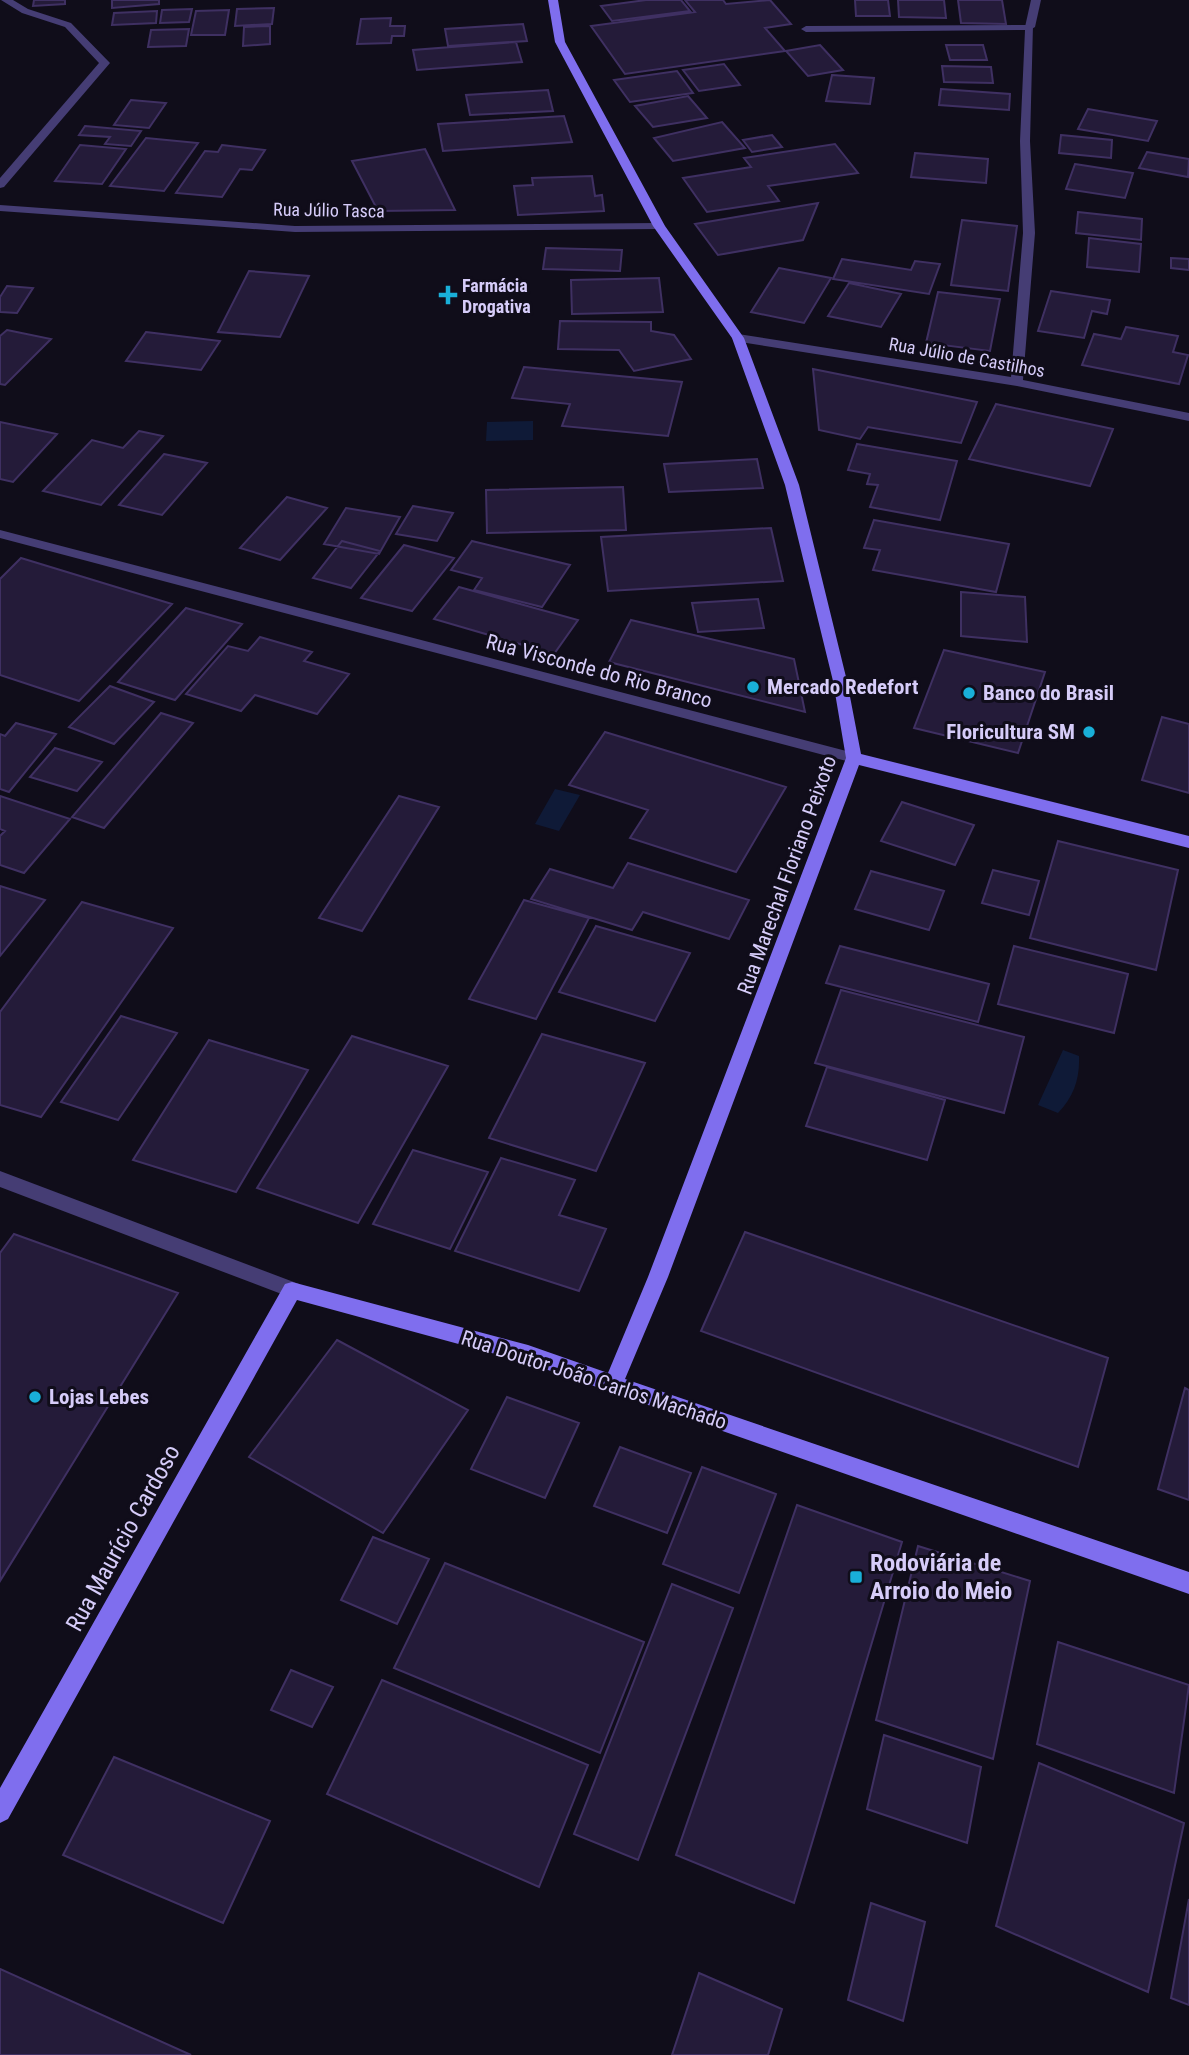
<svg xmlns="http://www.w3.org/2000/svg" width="1189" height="2055" font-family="'Roboto Condensed',sans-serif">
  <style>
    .water { fill: #0f1a37 }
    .building { fill: #241b39; stroke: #3f3062; stroke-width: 2 }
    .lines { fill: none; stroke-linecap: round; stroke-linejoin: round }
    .lane { fill: #453d74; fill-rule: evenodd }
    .street { fill: #453d74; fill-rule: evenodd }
    .secondary { fill: #7f6eee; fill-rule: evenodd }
    .poi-dot { fill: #19afd8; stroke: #100d1a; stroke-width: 2.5 }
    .labels { text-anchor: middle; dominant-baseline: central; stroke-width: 6; stroke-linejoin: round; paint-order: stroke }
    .far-street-label { font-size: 18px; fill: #d6ccf9; stroke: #100d1a }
    .far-poi-label { font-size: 18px; font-weight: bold; fill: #d6ccf9; stroke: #100d1a; text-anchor: start }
    .street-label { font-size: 21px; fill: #d6ccf9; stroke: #100d1a }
    .poi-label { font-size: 21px; font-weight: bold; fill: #d6ccf9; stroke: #100d1a; text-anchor: start }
    .near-street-label { font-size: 24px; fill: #d6ccf9; stroke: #100d1a }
    .near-poi-label { font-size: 24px; font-weight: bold; fill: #d6ccf9; stroke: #100d1a; text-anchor: start }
  </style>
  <rect width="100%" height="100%" fill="#100d1a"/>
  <path class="water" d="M 533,421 L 533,440 L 486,441 L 487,422 Z
    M 555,789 L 580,795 L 559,831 L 535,824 Z
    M 1063,1050 L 1079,1056 C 1080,1078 1074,1097 1058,1113 L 1038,1105 Z"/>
  <path class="building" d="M 34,0 L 65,0 L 65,4 L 33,6 Z
    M 112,0 L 159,0 L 159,4 L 112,8 Z
    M 646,0 L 681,0 L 690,11 L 612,21 L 601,6 Z
    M 685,0 L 723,0 L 726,4 L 770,0 L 791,24 L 765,28 L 785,51 L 625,74 L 591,26 L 695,12 Z
    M 855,0 L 888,0 L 890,16 L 856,16 Z
    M 898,0 L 944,0 L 946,18 L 899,17 Z
    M 958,0 L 1002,0 L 1006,24 L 961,23 Z
    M 274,8 L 272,24 L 235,26 L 237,9 Z
    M 192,9 L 189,22 L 160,23 L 162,10 Z
    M 229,10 L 225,35 L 191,35 L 196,11 Z
    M 157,11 L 156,23 L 112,25 L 114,13 Z
    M 391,18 L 390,26 L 405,26 L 404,36 L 392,36 L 391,43 L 357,44 L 361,19 Z
    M 523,24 L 527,41 L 448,46 L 445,29 Z
    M 270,26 L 270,44 L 243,46 L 244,27 Z
    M 189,29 L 186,46 L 148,47 L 151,30 Z
    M 516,42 L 522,62 L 417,70 L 413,50 Z
    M 820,45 L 843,70 L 808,76 L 786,51 Z
    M 946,45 L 983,45 L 987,60 L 950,60 Z
    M 724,64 L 740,85 L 699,91 L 683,70 Z
    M 942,66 L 991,67 L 993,83 L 944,82 Z
    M 677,71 L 693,93 L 630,102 L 614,80 Z
    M 832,75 L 874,78 L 870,104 L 826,101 Z
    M 941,89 L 1010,94 L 1009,110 L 939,105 Z
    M 548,90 L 553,111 L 470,115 L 466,95 Z
    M 688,96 L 707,118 L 653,127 L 635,106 Z
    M 131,100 L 166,103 L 149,128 L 114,125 Z
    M 1088,109 L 1157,121 L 1148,141 L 1078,129 Z
    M 564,116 L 572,142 L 443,151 L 438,124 Z
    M 722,122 L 745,148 L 673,161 L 654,138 Z
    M 85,126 L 141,131 L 131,146 L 105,144 L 110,137 L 79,135 Z
    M 772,135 L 782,147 L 752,152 L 743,140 Z
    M 1061,135 L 1112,140 L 1111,158 L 1059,153 Z
    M 146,138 L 198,143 L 164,191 L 110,186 Z
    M 835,144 L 858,173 L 768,186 L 779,201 L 707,212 L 683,178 L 751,167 L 744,158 Z
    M 80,145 L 126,149 L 102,184 L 55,181 Z
    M 222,145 L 265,150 L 252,170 L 240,169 L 222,197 L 176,193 L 205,151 L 218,152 Z
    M 425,149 L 455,210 L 378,211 L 352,161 Z
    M 1147,152 L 1189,159 L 1188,177 L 1139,168 Z
    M 915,153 L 988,159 L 986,183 L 911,177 Z
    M 1075,164 L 1133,173 L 1125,198 L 1066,189 Z
    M 592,176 L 595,196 L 602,195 L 604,211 L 518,215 L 514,186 L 533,185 L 532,178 Z
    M 818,203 L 803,240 L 718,255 L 695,224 Z
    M 1078,212 L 1142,219 L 1141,240 L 1076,233 Z
    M 962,220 L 1017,226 L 1008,291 L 951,285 Z
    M 1089,238 L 1141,244 L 1139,272 L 1087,267 Z
    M 546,248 L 622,250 L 620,271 L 543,269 Z
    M 1171,258 L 1189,259 L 1189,270 L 1171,268 Z
    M 842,259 L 911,270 L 915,261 L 940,264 L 929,294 L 833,279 Z
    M 779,268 L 831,278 L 804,323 L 751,312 Z
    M 249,271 L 309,276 L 280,337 L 218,332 Z
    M 659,278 L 663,312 L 572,314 L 571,280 Z
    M 849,283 L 901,294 L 881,327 L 828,316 Z
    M 7,286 L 33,288 L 17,313 L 0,312 L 0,297 Z
    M 1051,291 L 1110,300 L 1107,314 L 1092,311 L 1084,338 L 1038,331 Z
    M 938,292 L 1000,299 L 990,351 L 926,343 Z
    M 560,321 L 651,322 L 651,331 L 674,335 L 691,359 L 634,371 L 619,350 L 558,349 Z
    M 1126,327 L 1178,336 L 1173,352 L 1188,355 L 1179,384 L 1082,365 L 1094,334 L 1121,339 Z
    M 7,330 L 51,339 L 5,385 L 0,384 L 0,336 Z
    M 146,332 L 220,341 L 201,370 L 126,361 Z
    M 524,367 L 682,382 L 668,436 L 562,426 L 570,404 L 512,398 Z
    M 813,369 L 977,402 L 961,443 L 868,427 L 860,439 L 819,430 Z
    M 996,404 L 1113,429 L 1090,486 L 969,459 Z
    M 0,422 L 57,434 L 13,482 L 0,479 Z
    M 139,431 L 163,436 L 101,505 L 43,491 L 92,440 L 123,448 Z
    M 857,444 L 957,461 L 940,520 L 870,507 L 878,485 L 867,484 L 870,474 L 848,470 Z
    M 164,454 L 207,463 L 162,515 L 119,505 Z
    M 757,459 L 763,488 L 669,492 L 664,464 Z
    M 623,487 L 626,530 L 487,533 L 486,490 Z
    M 287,497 L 327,508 L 280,560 L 240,548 Z
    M 413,506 L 453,513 L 437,541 L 396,534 Z
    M 346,508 L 400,517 L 379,554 L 324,544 Z
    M 874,520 L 1009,544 L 996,592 L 873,570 L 880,550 L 864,548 Z
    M 771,528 L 783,581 L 608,591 L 601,537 Z
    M 342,541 L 380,551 L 351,588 L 313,578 Z
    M 472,541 L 570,565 L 542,607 L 474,590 L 482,578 L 451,570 Z
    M 404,545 L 454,558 L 412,611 L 361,598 Z
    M 21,558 L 172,604 L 79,701 L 0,675 L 0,579 Z
    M 459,587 L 578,620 L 554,654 L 434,619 Z
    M 961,592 L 1025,597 L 1027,642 L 961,636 Z
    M 758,599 L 764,628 L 698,632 L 692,603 Z
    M 186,608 L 242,624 L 175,700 L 118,682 Z
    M 631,620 L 794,659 L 805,712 L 609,662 Z
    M 260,637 L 312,652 L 304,661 L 349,674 L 317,714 L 255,695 L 241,711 L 186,694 L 228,646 L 248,651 Z
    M 944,650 L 1045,672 L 1018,753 L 914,728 Z
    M 110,686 L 154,702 L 114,744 L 69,727 Z
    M 161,713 L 193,723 L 104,828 L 72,817 Z
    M 1162,717 L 1189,724 L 1189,793 L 1142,780 Z
    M 16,723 L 56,734 L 9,792 L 0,789 L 0,734 L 5,736 Z
    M 605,732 L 786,787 L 736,872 L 630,838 L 648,810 L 569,785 Z
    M 55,748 L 102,762 L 77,791 L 30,777 Z
    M 0,796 L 70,819 L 24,873 L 0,865 L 0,836 L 5,831 L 0,829 Z
    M 399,796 L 439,807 L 362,931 L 319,918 Z
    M 902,802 L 974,825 L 955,865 L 881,841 Z
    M 1058,841 L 1178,870 L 1156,970 L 1030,938 Z
    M 628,863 L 749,900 L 729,939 L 643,912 L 632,930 L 531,899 L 550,869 L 613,888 Z
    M 993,870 L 1039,881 L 1029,915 L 982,903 Z
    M 871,871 L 944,891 L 929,930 L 855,909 Z
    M 0,886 L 45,900 L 0,956 Z
    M 524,900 L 589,918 L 536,1019 L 469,999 Z
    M 82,902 L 173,928 L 41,1117 L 0,1105 L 0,1012 Z
    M 596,926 L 690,953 L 655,1021 L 559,992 Z
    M 840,946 L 989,984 L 978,1022 L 826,983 Z
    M 1014,946 L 1128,974 L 1114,1033 L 998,1004 Z
    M 841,990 L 1024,1037 L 1004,1113 L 815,1063 Z
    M 121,1016 L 177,1033 L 118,1120 L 61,1102 Z
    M 542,1034 L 645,1063 L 596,1171 L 489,1138 Z
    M 352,1036 L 448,1066 L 358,1223 L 257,1188 Z
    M 209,1040 L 308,1070 L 236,1192 L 133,1160 Z
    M 827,1067 L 945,1100 L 927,1160 L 806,1126 Z
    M 413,1150 L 488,1172 L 450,1249 L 373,1224 Z
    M 501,1158 L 575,1180 L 559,1215 L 606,1229 L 579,1291 L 455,1251 Z
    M 745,1232 L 1108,1358 L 1078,1467 L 701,1331 Z
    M 14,1234 L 178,1293 L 0,1581 L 0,1253 Z
    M 337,1340 L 468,1410 L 383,1533 L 249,1457 Z
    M 1185,1388 L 1189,1390 L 1189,1500 L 1158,1489 Z
    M 507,1397 L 579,1423 L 545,1498 L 471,1469 Z
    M 620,1447 L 691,1473 L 667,1533 L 594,1506 Z
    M 702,1467 L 776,1494 L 739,1593 L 663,1564 Z
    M 797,1505 L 902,1542 L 794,1903 L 676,1855 Z
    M 373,1537 L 429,1559 L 397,1624 L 341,1600 Z
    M 918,1546 L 1030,1581 L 993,1759 L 876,1720 Z
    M 445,1563 L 644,1642 L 600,1753 L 394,1668 Z
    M 672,1584 L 733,1608 L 638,1860 L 574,1834 Z
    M 1058,1642 L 1189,1685 L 1174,1793 L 1037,1744 Z
    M 291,1670 L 333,1687 L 312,1727 L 271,1710 Z
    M 382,1680 L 588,1765 L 539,1887 L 327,1794 Z
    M 884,1735 L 981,1767 L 967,1843 L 867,1809 Z
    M 114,1757 L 270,1821 L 223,1923 L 63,1855 Z
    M 1039,1763 L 1184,1823 L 1148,1992 L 996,1926 Z
    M 1189,1899 L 1189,2005 L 1171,1998 Z
    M 871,1903 L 925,1922 L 903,2021 L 848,2000 Z
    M 0,1969 L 191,2055 L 0,2055 Z
    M 699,1973 L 782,2009 L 768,2055 L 672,2055 Z"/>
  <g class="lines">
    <path class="lane" d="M 1031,0 L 1041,0 L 1035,27 L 1030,30 L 1025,27 Z"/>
    <path class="street" d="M 1,0 L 13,0 L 28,9 L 71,23 L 110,63 L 4,187 L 0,188 L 0,178 L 99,63 L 65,27 L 22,13 Z
      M 1033,25 L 1030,141 L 1035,233 L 1023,380 L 1189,413 L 1189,421 L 1017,386 L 734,341 L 732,338 L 738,334 L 1011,377 L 1023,233 L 1020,141 L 1025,30 L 806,32 L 801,29 L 806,26 Z
      M 0,205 L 295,226 L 659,223 L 665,226 L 659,229 L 295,232 L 0,211 Z
      M 0,530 L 854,753 L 862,758 L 854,763 L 0,538 Z
      M 0,1171 L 299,1284 L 302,1290 L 299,1296 L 292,1298 L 0,1187 Z"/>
    <path class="secondary" d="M 548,0 L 558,0 L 565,42 L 665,226 L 744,338 L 799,485 L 847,681 L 861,754 L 1189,836 L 1189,848 L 859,765 L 668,1277 L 625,1379 L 1189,1572 L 1189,1594 L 528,1363 L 297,1300 L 8,1819 L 0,1823 L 0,1788 L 285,1284 L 292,1282 L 528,1345 L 608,1373 L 648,1277 L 846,758 L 833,681 L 785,485 L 732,338 L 653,226 L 555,42 Z"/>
  </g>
  <g class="poi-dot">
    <path d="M444.5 284.5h7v7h7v7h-7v7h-7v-7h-7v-7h7z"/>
    <circle cx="753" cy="687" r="7"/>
    <circle cx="969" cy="693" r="7"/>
    <circle cx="1089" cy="732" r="7"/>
    <circle cx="35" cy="1397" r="7"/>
    <rect x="849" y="1570" width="14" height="14" rx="3.5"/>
  </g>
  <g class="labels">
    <g class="far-street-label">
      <text transform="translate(329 210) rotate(1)">Rua Júlio Tasca</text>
      <text transform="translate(967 357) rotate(10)">Rua Júlio de Castilhos</text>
    </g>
    <g class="far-poi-label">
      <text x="462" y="285">Farmácia<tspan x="462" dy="21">Drogativa</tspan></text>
    </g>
    <g class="street-label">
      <text transform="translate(599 671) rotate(15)">Rua Visconde do Rio Branco</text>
      <text transform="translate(787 875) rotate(-70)">Rua Marechal Floriano Peixoto</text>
      <text transform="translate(594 1380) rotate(18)">Rua Doutor João Carlos Machado</text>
    </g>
    <g class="poi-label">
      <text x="767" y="687">Mercado Redefort</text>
      <text x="983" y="693">Banco do Brasil</text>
      <text x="1075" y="732" text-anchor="end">Floricultura SM</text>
      <text x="49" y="1397">Lojas Lebes</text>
    </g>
    <g class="near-street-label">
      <text transform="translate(123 1538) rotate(-61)">Rua Maurício Cardoso</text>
    </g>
    <g class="near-poi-label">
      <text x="870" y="1563">Rodoviária de<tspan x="870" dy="28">Arroio do Meio</tspan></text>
    </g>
  </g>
</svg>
